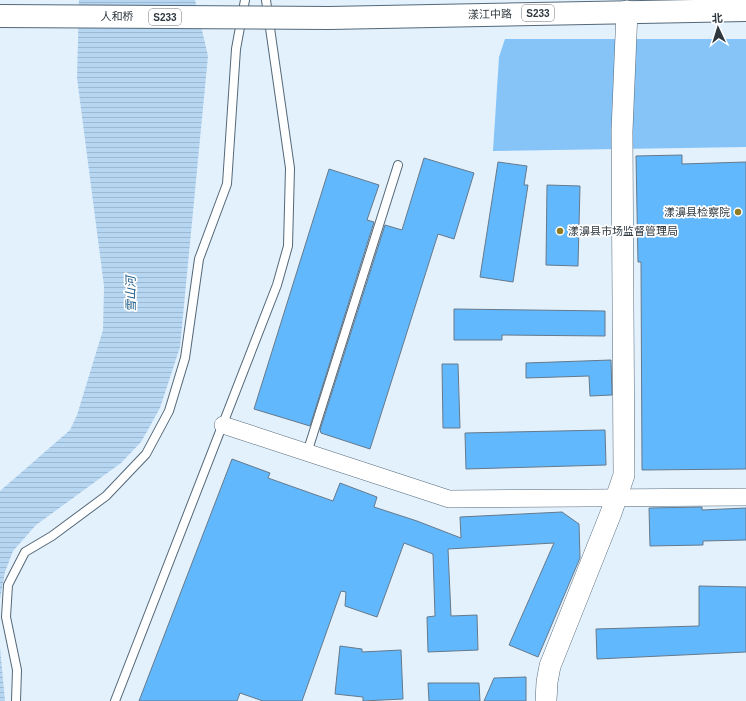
<svg xmlns="http://www.w3.org/2000/svg" width="746" height="701" font-family="Helvetica,'Noto Sans SC',sans-serif">
  <style>
    .park { fill: #86c4f8 }
    .water { fill: url(#water-rules) }
    .building { fill: #62b8fd; stroke: #65798b }
    .lines { fill: none; stroke-linecap: round; stroke-linejoin: round }
    .service-casing { stroke: #546878; stroke-width: 10 }
    .minor-casing { stroke: #546878; stroke-width: 18 }
    .tertiary-casing { stroke: #546878; stroke-width: 22 }
    .primary-casing { stroke: #546878; stroke-width: 24 }
    .service { stroke: #fff; stroke-width: 8 }
    .minor { stroke: #fff; stroke-width: 17 }
    .tertiary { stroke: #fff; stroke-width: 21 }
    .primary { stroke: #fff; stroke-width: 22 }
    .primary-bridge-casing { stroke: #546878; stroke-width: 24; stroke-linecap: butt }
    .primary-bridge { stroke: #fff; stroke-width: 22 }
    .poi-dot { fill: #927c23; stroke: #fff; stroke-width: 1.5 }
    .labels { text-anchor: middle; dominant-baseline: central; stroke-width: 3.5; stroke-linejoin: round; paint-order: stroke }
    .shield { fill: #fff; stroke: #6d7479; stroke-width: 1 }
    .shield-label { font-size: 10px; font-weight: bold; fill: #2f383f }
    .street-label { font-size: 11px; fill: #2f383f; stroke: #fff }
    .poi-label { font-size: 11px; fill: #2f383f; stroke: #fff; text-anchor: end }
    .water-label { font-size: 12px; font-style: italic; fill: #1f5d89; stroke: #fff }
  </style>
  <defs>
    <pattern id="water-rules" width="6" height="5" patternUnits="userSpaceOnUse"><rect width="6" height="5" fill="#b6d6f2"/><path d="M0 2.5h6" fill="none" stroke="#9db8d1"/></pattern>
  </defs>
  <rect width="100%" height="100%" fill="#e3f1fd"/>
  <path class="park" d="M 505,39 L 746,39 L 746,147 L 493,151 L 499,57 Z"/>
  <path class="water" d="M 79,0 L 195,0 L 208,56 L 180,347 L 160,408 L 141,442 L 121,463 L 36,525 L 13,551 L 5,572 L 0,599 L 0,491 L 70,430 L 77,415 L 103,330 L 104,286 L 77,78 Z
    M 0,647 L 5,701 L 0,701 Z"/>
  <path class="building" d="M 682,155 L 682,164 L 746,162 L 746,469 L 642,470 L 641,262 L 638,262 L 636,156 Z
    M 424,158 L 474,173 L 454,239 L 438,234 L 370,449 L 321,433 L 320,430 L 385,225 L 402,230 Z
    M 498,162 L 527,166 L 524,185 L 528,185 L 513,282 L 480,277 Z
    M 329,169 L 379,185 L 367,220 L 374,222 L 310,426 L 254,409 Z
    M 547,185 L 580,186 L 578,266 L 546,265 Z
    M 454,309 L 605,311 L 605,336 L 502,335 L 502,340 L 454,340 Z
    M 611,360 L 612,395 L 590,396 L 589,376 L 526,378 L 526,363 Z
    M 442,364 L 458,364 L 460,428 L 443,428 Z
    M 605,430 L 606,465 L 466,469 L 465,433 Z
    M 232,459 L 270,473 L 268,478 L 333,501 L 340,483 L 377,497 L 374,507 L 417,521 L 461,538 L 460,517 L 562,512 L 579,524 L 580,558 L 538,657 L 509,645 L 554,543 L 448,549 L 451,616 L 477,615 L 478,650 L 428,652 L 427,617 L 435,616 L 433,554 L 404,543 L 377,617 L 345,606 L 346,592 L 341,591 L 302,701 L 263,701 L 240,693 L 237,701 L 139,701 Z
    M 702,507 L 702,510 L 746,508 L 746,540 L 703,541 L 703,545 L 650,546 L 649,508 Z
    M 699,586 L 746,587 L 746,652 L 597,659 L 596,629 L 699,626 Z
    M 340,646 L 362,649 L 362,652 L 401,650 L 403,699 L 363,701 L 363,697 L 335,694 Z
    M 526,677 L 526,701 L 484,701 L 494,678 Z
    M 428,683 L 479,683 L 480,701 L 429,701 Z"/>
  <g class="lines">
    <g class="service-casing">
      <path id="service" d="M 307,453 L 398,165
        M 16,701 L 17,670 L 6,617 L 8,585 L 25,552 L 52,536 L 106,496 L 146,454 L 169,411 L 185,358 L 199,259 L 227,184 L 236,49 L 245,0
        M 115,701 L 277,285 L 288,246 L 290,168 L 266,0"/>
    </g>
    <g class="minor-casing">
      <path id="minor" d="M 223,425 L 449,499 L 746,497"/>
    </g>
    <g class="tertiary-casing">
      <path id="tertiary" d="M 546,701 L 547,682 L 550,666 L 611,513 L 624,475 L 622,131 L 627,11"/>
    </g>
    <g class="primary-casing">
      <path id="primary" d="M 329,18 L 746,10"/>
    </g>
    <use href="#service" class="service"/>
    <use href="#minor" class="minor"/>
    <use href="#tertiary" class="tertiary"/>
    <use href="#primary" class="primary"/>
    <g class="primary-bridge-casing">
      <path id="primary-bridge" d="M 0,16 L 329,18"/>
    </g>
    <use href="#primary-bridge" class="primary-bridge"/>
  </g>
  <g class="poi-dot">
    <circle cx="738" cy="212" r="4"/>
    <circle cx="560" cy="231" r="4"/>
  </g>
  <g class="labels">
    <g class="shield">
      <rect x="522" y="5" width="32" height="16" rx="3"/>
      <rect x="149" y="9" width="32" height="16" rx="3"/>
    </g>
    <g class="shield-label">
      <text x="538" y="13">S233</text>
      <text x="165" y="17">S233</text>
    </g>
    <g class="street-label">
      <text transform="translate(490 14) rotate(-1)">漾江中路</text>
      <text x="117" y="16">人和桥</text>
    </g>
    <g class="poi-label">
      <text x="730" y="212">漾濞县检察院</text>
      <text x="568" y="231" text-anchor="start">漾濞县市场监督管理局</text>
    </g>
    <g class="water-label">
      <text transform="translate(131 294) rotate(-91)">雪山河</text>
    </g>
  </g>
  <g transform="translate(718 28) rotate(356)" stroke="#ffffff" stroke-width="3" paint-order="stroke">
  <path d="M0-3L7 15L0 10L-7 15Z" fill="#2f383f"/>
  <text y="-6" font-size="11" font-weight="bold" text-anchor="middle" fill="#2f383f">北</text>
  </g>
</svg>
